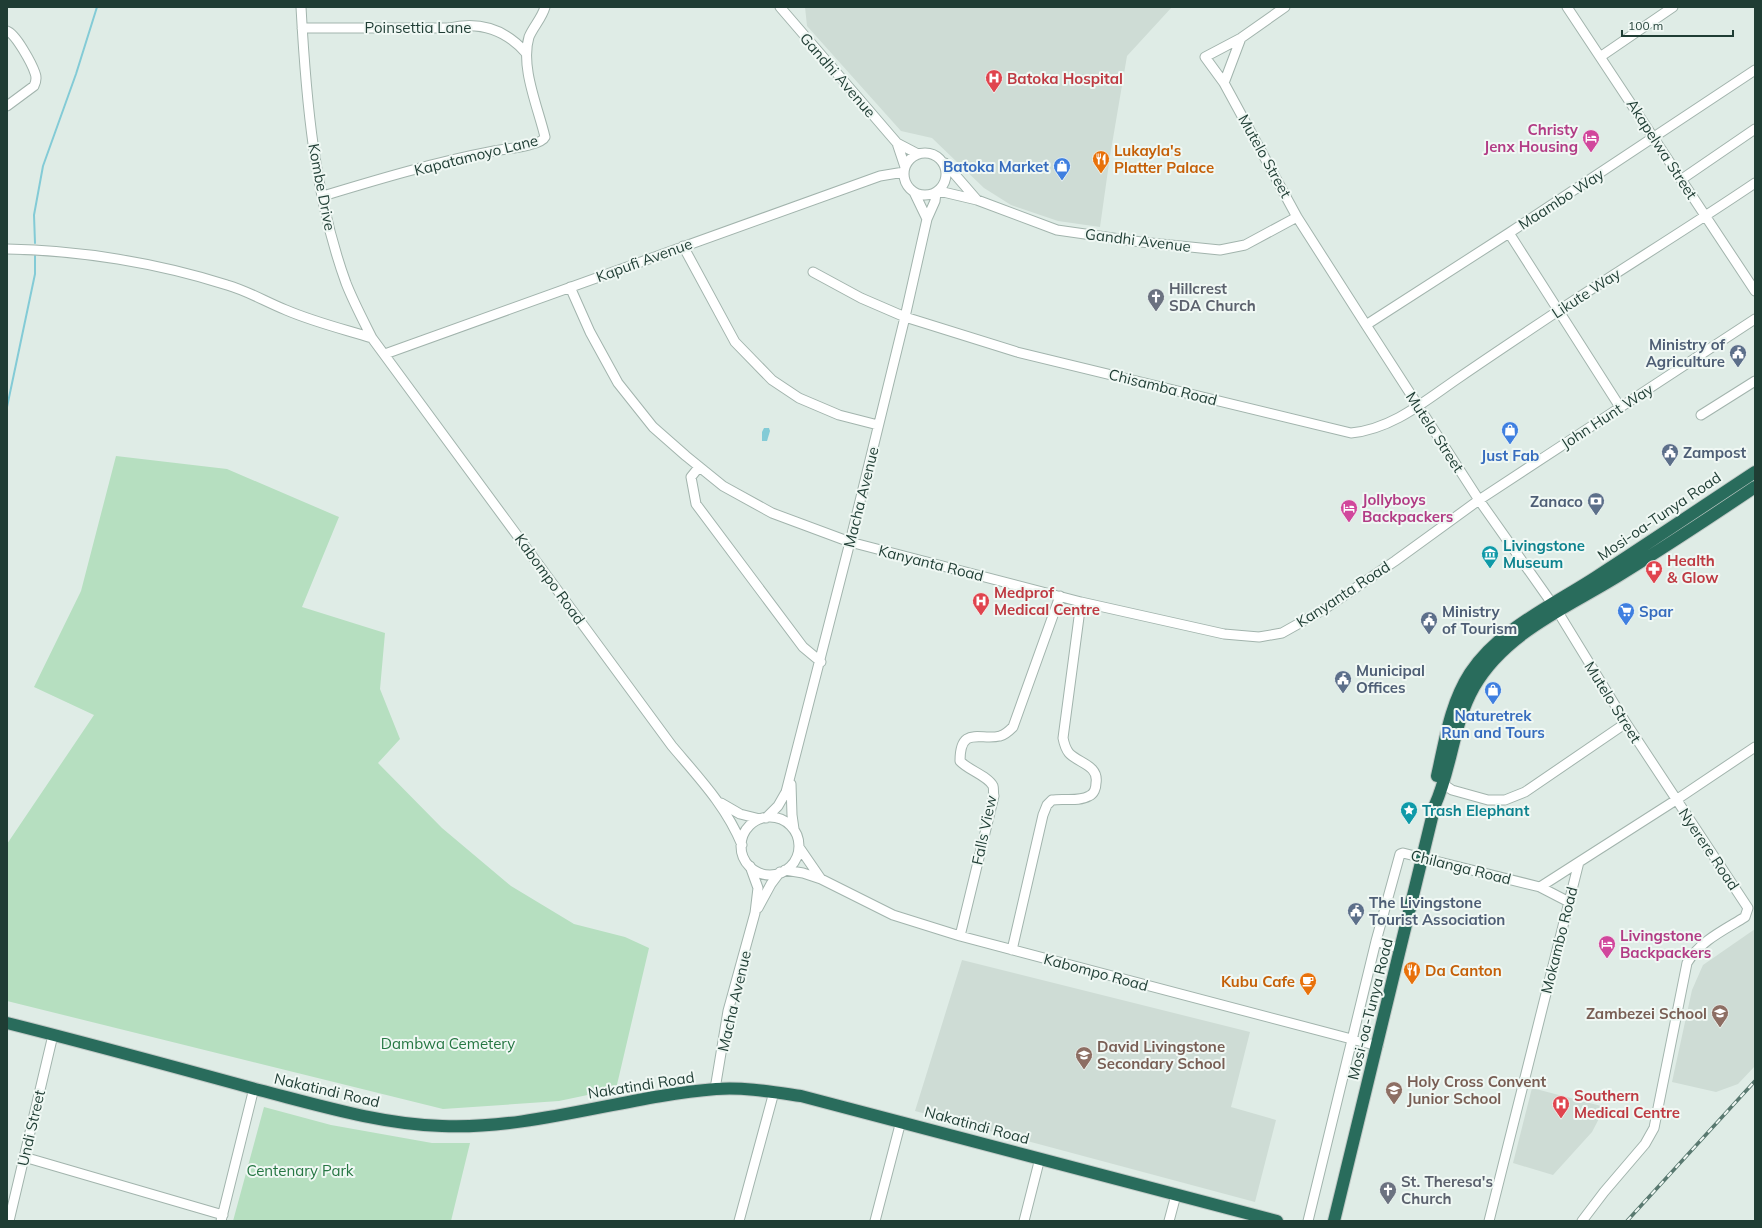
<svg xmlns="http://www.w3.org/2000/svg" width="1762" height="1228" font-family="Mulish,sans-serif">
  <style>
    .built { fill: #cedcd5 }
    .green { fill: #b6dfc0 }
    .water { fill: #83cbd6 }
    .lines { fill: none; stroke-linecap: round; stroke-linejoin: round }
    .stream { stroke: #83cbd6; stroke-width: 2 }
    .street-casing { stroke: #a2b4ad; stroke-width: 11 }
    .highway-casing { stroke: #c0c9c6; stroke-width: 14 }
    .street { stroke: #fff; stroke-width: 9 }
    .highway { stroke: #296c5c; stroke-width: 12 }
    .rail-casing { stroke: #597970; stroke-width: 3.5 }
    .rail { stroke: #f0f8f4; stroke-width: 2; stroke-dasharray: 6; stroke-linecap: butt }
    .labels { text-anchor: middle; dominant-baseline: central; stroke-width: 4; stroke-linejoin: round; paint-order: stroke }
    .street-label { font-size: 15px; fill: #1f3d34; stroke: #f0f8f4 }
    .health-label { font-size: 15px; font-weight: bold; fill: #be3a42; stroke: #f0f8f4; text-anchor: start }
    .hotel-label { font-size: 15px; font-weight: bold; fill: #b23c85; stroke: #f0f8f4; text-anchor: start }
    .food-label { font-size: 15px; font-weight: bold; fill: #c56008; stroke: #f0f8f4; text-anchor: start }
    .shop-label { font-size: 15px; font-weight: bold; fill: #366cbe; stroke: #f0f8f4 }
    .worship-label { font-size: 15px; font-weight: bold; fill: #5b616d; stroke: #f0f8f4; text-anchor: start }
    .service-label { font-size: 15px; font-weight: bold; fill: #4e5e75; stroke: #f0f8f4; text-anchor: start }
    .culture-label { font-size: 15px; font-weight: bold; fill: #0d838f; stroke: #f0f8f4; text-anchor: start }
    .education-label { font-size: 15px; font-weight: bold; fill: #785e54; stroke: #f0f8f4; text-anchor: start }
    .park-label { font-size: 15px; fill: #267743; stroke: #f0f8f4 }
  </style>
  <rect width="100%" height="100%" fill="#dfece6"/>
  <path class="built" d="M 805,7 L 1172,7 L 1127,56 L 1110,156 L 1100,227 L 1058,221 L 1011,205 L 984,188 L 932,138 L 901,131 L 807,26 Z
    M 1755,929 L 1755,1066 L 1738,1084 L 1716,1092 L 1672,1082 L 1692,990 L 1703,965 Z
    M 962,960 L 1250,1032 L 1231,1107 L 1276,1120 L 1255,1202 L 915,1111 Z
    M 1532,1088 L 1605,1107 L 1592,1132 L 1553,1175 L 1513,1163 Z"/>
  <path class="green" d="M 116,456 L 227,469 L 339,517 L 302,607 L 385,633 L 380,689 L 400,739 L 378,763 L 442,828 L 511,886 L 574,924 L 625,937 L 649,948 L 616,1089 L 559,1101 L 443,1109 L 7,1001 L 7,844 L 94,715 L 34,687 L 81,591 Z
    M 264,1107 L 331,1125 L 432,1143 L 470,1143 L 451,1221 L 233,1221 Z"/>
  <path class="water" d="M 764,428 L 769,428 L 770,431 L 767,441 L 762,441 L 762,432 Z"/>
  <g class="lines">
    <path class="stream" d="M 35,243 L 34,215 L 43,166 L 76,74 L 97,7
      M 7,407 L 35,274 L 35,256"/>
    <g class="street-casing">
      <path id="street" d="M 301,7 C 306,99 314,195 346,283 C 353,301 363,320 372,338 L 672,746 C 699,778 726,806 742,845
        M 780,7 L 897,143 L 918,154
        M 1285,7 L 1241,38 L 1205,57 L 1224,83 L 1297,217 L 1366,325 L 1479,500 L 1558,612 L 1626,723 L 1748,908 L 1745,917 C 1724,930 1700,941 1687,963 L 1654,1128 L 1645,1144 L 1604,1192 L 1582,1221
        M 1567,7 L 1755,291
        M 302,28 L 449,28 C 480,21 506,30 526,53
        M 7,31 C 16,34 32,64 35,73 C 37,78 36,82 34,86 L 7,106
        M 1600,57 L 1673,7
        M 1224,83 L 1241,38
        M 897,143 L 905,167
        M904 174a21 21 0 1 1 42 0a21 21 0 1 1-42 0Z
        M 945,163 L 977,200
        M 1682,179 L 1755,129
        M 939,191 L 977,200 L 1057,230 L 1141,242 L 1220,250 L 1245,245 L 1297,217
        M 914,192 L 927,219
        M 323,196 C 379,179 436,162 494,151 C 504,149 541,146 545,137 C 538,107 520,67 529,37 C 533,27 542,18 545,7
        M 1509,233 L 1620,407
        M 683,246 L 735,342 L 772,380 L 799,398 L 839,415 L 878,425
        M 7,249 C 79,250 158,263 227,285 C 248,291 266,302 286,310 C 314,322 343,329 372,338
        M 813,272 L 861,298 L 905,317 L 1017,352 L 1351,433 C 1393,429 1426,400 1460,377 C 1492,355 1525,333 1558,311 C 1623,268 1690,227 1755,183
        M 570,287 L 590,332 L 618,383 L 653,427 L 686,456 L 723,486 L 772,513 L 850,542 L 1081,602 L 1224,634 L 1259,637 L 1282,633 L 1323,610 L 1395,561 L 1479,500 L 1755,319
        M 1366,325 L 1509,233 L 1755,70
        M 385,354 L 880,176 L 904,172
        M 1701,415 L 1755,381
        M 699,467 L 691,477 L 696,504 L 803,647 L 821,662
        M 791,784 L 792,815 L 794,829
        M 1443,784 L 1452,790 L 1488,800 L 1505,800 L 1525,792 L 1626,723
        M 721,803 L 740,814 L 760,819
        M741 846a29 29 0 1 1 58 0a29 29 0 1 1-58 0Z
        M 766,818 L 778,806 L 786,792 L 850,542 L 905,317 L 927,219 L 935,201 L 936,193
        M 799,847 L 821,879
        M 785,870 L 803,873 L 821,879 L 893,915 L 960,936 L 1378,1046
        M 1540,887 L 1569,902
        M 758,908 L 771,884 L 780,872
        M 960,936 L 994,796 C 993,793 994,789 993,786 C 988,776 968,770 960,761 C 960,725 981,741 1000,736 C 1005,735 1009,731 1013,727 L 1060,596
        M 1376,941 L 1401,949
        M 1012,950 L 1043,815 L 1047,805 L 1052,800 C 1063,798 1079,802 1089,796 C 1094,794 1096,788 1096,783 C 1099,765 1078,763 1069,753 C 1065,748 1064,743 1063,738 L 1081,602
        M 715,1089 L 728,1011 L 755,913 L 758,888 L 750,866
        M 24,1157 L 223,1215
        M 9,1221 L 53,1035
        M 221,1221 L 254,1088
        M 739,1221 L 774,1092
        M 875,1221 L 901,1121
        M 1024,1221 L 1040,1158
        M 1169,1221 L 1176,1195
        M 1308,1221 L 1376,941 L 1400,854 L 1403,853 L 1540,887 L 1579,862
        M 1489,1221 L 1579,862 L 1676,800 L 1755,747"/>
    </g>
    <g class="highway-casing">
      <path id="highway" d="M 1437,776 C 1445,741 1450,704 1470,673 C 1499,629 1553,605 1596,577 C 1650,542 1702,507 1755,472
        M 7,1023 C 91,1044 175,1067 259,1090 C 318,1105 380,1124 442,1126 C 532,1130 626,1096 716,1089 C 745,1087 773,1092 801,1096 L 1277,1221
        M 1334,1221 L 1435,805 C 1452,767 1453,724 1474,687 C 1506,631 1571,606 1623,573 C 1668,545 1712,516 1755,487"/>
    </g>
    <use href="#street" class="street"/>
    <use href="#highway" class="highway"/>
    <g class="rail-casing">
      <path id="rail" d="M 1627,1221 L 1755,1081"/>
    </g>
    <use href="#rail" class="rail"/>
  </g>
  <defs>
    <g id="hospital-pin" transform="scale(0.9)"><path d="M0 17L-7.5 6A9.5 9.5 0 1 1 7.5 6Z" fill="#e0444e" stroke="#f0f8f4"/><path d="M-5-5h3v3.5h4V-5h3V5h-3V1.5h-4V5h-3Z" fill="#fff"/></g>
    <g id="hotel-pin" transform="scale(0.9)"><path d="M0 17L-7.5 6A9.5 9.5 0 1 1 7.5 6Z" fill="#d1479c" stroke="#f0f8f4"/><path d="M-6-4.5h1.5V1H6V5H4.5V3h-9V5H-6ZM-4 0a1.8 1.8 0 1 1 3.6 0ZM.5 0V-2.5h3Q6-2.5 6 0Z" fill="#fff"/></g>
    <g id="restaurant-pin" transform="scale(0.9)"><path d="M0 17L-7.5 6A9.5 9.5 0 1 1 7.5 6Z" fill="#e8710a" stroke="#f0f8f4"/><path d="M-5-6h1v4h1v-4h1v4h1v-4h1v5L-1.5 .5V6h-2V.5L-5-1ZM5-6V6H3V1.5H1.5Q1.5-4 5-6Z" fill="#fff"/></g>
    <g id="shop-pin" transform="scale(0.9)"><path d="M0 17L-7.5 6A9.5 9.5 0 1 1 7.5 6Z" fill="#3f7fe0" stroke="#f0f8f4"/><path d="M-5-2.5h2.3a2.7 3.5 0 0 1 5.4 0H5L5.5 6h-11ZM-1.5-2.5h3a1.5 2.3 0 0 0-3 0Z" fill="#fff"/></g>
    <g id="church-pin" transform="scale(0.9)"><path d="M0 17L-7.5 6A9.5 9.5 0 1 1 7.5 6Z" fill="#6b7280" stroke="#f0f8f4"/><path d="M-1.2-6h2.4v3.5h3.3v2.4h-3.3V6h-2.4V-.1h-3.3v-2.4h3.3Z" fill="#fff"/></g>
    <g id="civic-pin" transform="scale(0.9)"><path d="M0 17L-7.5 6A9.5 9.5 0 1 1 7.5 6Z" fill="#5c6f8a" stroke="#f0f8f4"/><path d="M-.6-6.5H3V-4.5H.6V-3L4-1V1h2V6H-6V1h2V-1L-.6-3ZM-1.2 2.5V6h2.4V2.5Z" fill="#fff"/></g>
    <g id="bank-pin" transform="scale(0.9)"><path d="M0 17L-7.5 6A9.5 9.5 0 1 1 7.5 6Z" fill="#5c6f8a" stroke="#f0f8f4"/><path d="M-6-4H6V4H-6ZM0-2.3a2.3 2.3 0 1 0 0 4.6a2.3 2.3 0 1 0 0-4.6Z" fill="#fff"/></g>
    <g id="museum-pin" transform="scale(0.9)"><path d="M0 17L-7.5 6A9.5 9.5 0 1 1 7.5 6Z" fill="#0f9aa8" stroke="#f0f8f4"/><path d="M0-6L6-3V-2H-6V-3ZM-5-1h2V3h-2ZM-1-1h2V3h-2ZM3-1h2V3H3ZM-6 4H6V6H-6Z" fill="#fff"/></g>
    <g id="pharmacy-pin" transform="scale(0.9)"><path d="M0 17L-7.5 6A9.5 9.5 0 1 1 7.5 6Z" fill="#e0444e" stroke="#f0f8f4"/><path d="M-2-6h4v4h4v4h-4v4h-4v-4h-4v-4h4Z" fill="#fff"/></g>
    <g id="supermarket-pin" transform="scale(0.9)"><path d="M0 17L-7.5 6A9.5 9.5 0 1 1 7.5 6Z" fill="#3f7fe0" stroke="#f0f8f4"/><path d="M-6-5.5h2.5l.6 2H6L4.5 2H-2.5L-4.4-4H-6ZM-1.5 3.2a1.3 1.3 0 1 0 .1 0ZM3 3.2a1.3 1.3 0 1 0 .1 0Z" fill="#fff"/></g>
    <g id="sight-pin" transform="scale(0.9)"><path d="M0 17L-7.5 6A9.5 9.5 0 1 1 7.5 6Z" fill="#0f9aa8" stroke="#f0f8f4"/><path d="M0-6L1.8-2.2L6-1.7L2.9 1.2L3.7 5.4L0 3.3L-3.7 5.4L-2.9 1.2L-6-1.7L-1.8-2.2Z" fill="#fff"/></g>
    <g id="cafe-pin" transform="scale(0.9)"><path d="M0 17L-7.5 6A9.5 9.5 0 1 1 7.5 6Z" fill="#e8710a" stroke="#f0f8f4"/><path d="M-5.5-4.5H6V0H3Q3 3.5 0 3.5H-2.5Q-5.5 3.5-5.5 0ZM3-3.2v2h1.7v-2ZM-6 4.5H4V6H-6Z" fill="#fff"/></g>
    <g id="school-pin" transform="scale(0.9)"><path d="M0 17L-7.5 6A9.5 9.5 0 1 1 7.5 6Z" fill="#8d6e63" stroke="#f0f8f4"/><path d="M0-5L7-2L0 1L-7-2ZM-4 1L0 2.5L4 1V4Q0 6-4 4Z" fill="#fff"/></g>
  </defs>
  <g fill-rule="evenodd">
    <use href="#hospital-pin" x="994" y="78"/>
    <use href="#hotel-pin" x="1591" y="138"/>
    <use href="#restaurant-pin" x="1101" y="159"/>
    <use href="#shop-pin" x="1062" y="166"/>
    <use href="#church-pin" x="1156" y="297"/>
    <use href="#civic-pin" x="1738" y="353"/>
    <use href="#shop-pin" x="1510" y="430"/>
    <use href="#civic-pin" x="1670" y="452"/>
    <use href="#bank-pin" x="1596" y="501"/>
    <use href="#hotel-pin" x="1349" y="508"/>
    <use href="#museum-pin" x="1490" y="554"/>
    <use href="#pharmacy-pin" x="1654" y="569"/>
    <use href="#hospital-pin" x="981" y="601"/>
    <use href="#supermarket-pin" x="1626" y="611"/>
    <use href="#civic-pin" x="1429" y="620"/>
    <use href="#civic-pin" x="1343" y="679"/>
    <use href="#shop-pin" x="1493" y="690"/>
    <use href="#sight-pin" x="1409" y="810"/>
    <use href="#civic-pin" x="1356" y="911"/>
    <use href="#hotel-pin" x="1607" y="944"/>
    <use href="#restaurant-pin" x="1412" y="970"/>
    <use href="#cafe-pin" x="1308" y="981"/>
    <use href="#school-pin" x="1720" y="1013"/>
    <use href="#school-pin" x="1084" y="1055"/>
    <use href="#school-pin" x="1394" y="1090"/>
    <use href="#hospital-pin" x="1561" y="1104"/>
    <use href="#church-pin" x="1388" y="1190"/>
  </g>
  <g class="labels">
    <g class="street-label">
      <text x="418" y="27">Poinsettia Lane</text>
      <text transform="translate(838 75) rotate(49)">Gandhi Avenue</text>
      <text transform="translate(1662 149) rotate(57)">Akapelwa Street</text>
      <text transform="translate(476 155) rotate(-14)">Kapatamoyo Lane</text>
      <text transform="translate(1265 156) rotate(61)">Mutelo Street</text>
      <text transform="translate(322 187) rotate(79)">Kombe Drive</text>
      <text transform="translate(1561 199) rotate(-33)">Maambo Way</text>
      <text transform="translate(1138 240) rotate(7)">Gandhi Avenue</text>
      <text transform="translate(644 260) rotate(-20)">Kapufi Avenue</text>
      <text transform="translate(1586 293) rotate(-33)">Likute Way</text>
      <text transform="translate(1163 387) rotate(14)">Chisamba Road</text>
      <text transform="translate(1607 416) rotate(-33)">John Hunt Way</text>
      <text transform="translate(1435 432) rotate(57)">Mutelo Street</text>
      <text transform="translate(861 497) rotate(-76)">Macha Avenue</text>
      <text transform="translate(1659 516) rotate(-34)">Mosi-oa-Tunya Road</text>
      <text transform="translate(931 563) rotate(14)">Kanyanta Road</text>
      <text transform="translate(550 579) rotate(54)">Kabompo Road</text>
      <text transform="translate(1343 594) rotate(-33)">Kanyanta Road</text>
      <text transform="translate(1613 702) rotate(58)">Mutelo Street</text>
      <text transform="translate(984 830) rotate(-78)">Falls View</text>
      <text transform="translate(1709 849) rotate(56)">Nyerere Road</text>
      <text transform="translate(1461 867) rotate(14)">Chilanga Road</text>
      <text transform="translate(1559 940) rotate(-76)">Mokambo Road</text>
      <text transform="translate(1096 972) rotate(15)">Kabompo Road</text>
      <text transform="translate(734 1001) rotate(-77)">Macha Avenue</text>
      <text transform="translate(1370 1009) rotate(-76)">Mosi-oa-Tunya Road</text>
      <text transform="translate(641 1085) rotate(-9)">Nakatindi Road</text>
      <text transform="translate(327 1090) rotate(13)">Nakatindi Road</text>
      <text transform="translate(977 1125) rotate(15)">Nakatindi Road</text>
      <text transform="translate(31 1128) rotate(-77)">Undi Street</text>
    </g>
    <g class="health-label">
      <text x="1007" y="78">Batoka Hospital</text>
      <text x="1667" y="560">Health<tspan x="1667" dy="17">&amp; Glow</tspan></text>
      <text x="994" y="592">Medprof<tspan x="994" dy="17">Medical Centre</tspan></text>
      <text x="1574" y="1095">Southern<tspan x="1574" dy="17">Medical Centre</tspan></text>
    </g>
    <g class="hotel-label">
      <text x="1578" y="129" text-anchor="end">Christy<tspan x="1578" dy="17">Jenx Housing</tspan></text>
      <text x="1362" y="499">Jollyboys<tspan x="1362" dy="17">Backpackers</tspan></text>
      <text x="1620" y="935">Livingstone<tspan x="1620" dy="17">Backpackers</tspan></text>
    </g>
    <g class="food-label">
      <text x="1114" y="150">Lukayla's<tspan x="1114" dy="17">Platter Palace</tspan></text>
      <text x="1425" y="970">Da Canton</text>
      <text x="1295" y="981" text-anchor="end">Kubu Cafe</text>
    </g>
    <g class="shop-label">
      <text x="1049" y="166" text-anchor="end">Batoka Market</text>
      <text x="1510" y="455">Just Fab</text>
      <text x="1639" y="611" text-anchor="start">Spar</text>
      <text x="1493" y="715">Naturetrek<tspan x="1493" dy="17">Run and Tours</tspan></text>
    </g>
    <g class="worship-label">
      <text x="1169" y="288">Hillcrest<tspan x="1169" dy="17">SDA Church</tspan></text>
      <text x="1401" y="1181">St. Theresa's<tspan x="1401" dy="17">Church</tspan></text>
    </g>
    <g class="service-label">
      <text x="1725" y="344" text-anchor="end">Ministry of<tspan x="1725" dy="17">Agriculture</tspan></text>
      <text x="1683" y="452">Zampost</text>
      <text x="1583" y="501" text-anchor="end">Zanaco</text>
      <text x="1442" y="611">Ministry<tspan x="1442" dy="17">of Tourism</tspan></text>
      <text x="1356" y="670">Municipal<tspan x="1356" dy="17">Offices</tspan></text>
      <text x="1369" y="902">The Livingstone<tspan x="1369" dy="17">Tourist Association</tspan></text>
    </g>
    <g class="culture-label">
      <text x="1503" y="545">Livingstone<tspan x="1503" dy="17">Museum</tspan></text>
      <text x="1422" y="810">Trash Elephant</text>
    </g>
    <g class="education-label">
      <text x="1707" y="1013" text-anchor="end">Zambezei School</text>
      <text x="1097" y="1046">David Livingstone<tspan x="1097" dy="17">Secondary School</tspan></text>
      <text x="1407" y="1081">Holy Cross Convent<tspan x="1407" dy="17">Junior School</tspan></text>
    </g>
    <g class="park-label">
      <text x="448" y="1043">Dambwa Cemetery</text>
      <text x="300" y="1170">Centenary Park</text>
    </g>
  </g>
  <rect width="1762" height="1228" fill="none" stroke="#1f3d34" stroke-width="16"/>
  <path d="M1622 30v6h111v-6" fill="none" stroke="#1f3d34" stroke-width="2"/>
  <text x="1628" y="30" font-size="12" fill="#1f3d34" stroke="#f0f8f4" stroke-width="3" paint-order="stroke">100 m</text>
</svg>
